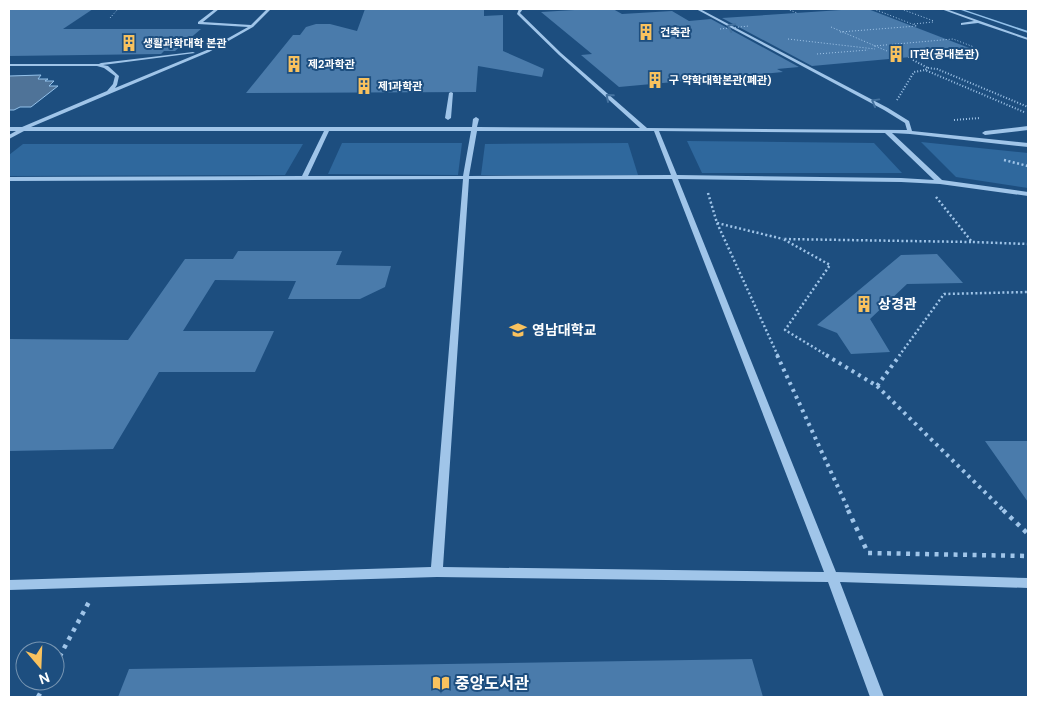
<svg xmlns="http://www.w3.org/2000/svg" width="1037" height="706" font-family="'DM Sans','Noto Sans KR',sans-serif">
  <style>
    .green { fill: #2f689d }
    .water { fill: #4f7398; stroke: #93c1ea }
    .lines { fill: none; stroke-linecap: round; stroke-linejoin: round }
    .stream { fill: #93c1ea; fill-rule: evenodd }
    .building { fill: #4a7bab }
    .path-far4 { stroke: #a0c5e9; stroke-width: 1; stroke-dasharray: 1 2; stroke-linecap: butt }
    .path-far3 { stroke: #a0c5e9; stroke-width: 2; stroke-dasharray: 1 2; stroke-linecap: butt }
    .path-far2 { stroke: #a0c5e9; stroke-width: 2.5; stroke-dasharray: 2 2.5; stroke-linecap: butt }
    .path-far1 { stroke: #a0c5e9; stroke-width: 4; stroke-dasharray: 3 4.5; stroke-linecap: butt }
    .path { stroke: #a0c5e9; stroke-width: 4.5; stroke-dasharray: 4 5.5; stroke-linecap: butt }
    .minor { fill: #a0c5e9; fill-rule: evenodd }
    .path-bridge { stroke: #a0c5e9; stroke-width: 1; stroke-dasharray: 1 2; stroke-linecap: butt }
    .oneway { stroke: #44729f }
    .labels { text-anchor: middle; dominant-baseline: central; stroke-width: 4; stroke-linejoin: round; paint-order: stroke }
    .far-poi-label { font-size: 11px; font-weight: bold; fill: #fff; stroke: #1d4e7f; text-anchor: start }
    .poi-label { font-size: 14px; font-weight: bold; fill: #fff; stroke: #1d4e7f; text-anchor: start }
    .near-poi-label { font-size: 16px; font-weight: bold; fill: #fff; stroke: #1d4e7f; text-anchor: start }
  </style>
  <rect width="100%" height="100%" fill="#1d4e7f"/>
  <path class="green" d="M 687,141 L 874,143 L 902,173 L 702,173 Z
    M 921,142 L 1028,153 L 1028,188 L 956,177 Z
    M 342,143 L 462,143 L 458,175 L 328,174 Z
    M 628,143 L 638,175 L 481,175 L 485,144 Z
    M 23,144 L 303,144 L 285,175 L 9,176 L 9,155 Z"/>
  <path class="water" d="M 41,75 L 38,79 L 48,79 L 45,81 L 54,81 L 49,86 L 58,86 L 31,107 L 20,107 L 14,110 L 9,110 L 9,76 Z"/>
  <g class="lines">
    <path class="stream" d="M 958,9 L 962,9 L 1028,31 L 1028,33 Z"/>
  </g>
  <path class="building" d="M 9,9 L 93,9 L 63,29 L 201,29 L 175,51 L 164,51 L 161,54 L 9,56 Z
    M 365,9 L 484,9 L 484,16 L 503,15 L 503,51 L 544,69 L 542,77 L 478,66 L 476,92 L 246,93 L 293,35 L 300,35 L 306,27 L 316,24 L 330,24 L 357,31 Z
    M 591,9 L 613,9 L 622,14 L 672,11 L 689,21 L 711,19 L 799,67 L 777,69 L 783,72 L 619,87 L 581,55 L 592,54 L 541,12 Z
    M 856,9 L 868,9 L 977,51 L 812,66 L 722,18 Z
    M 238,251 L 342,251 L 336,265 L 391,266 L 385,287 L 360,299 L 288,299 L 296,281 L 215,280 L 183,331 L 274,331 L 255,372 L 159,372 L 113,449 L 9,451 L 9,339 L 128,340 L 185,259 L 233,259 Z
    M 937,254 L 963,283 L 907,284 L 870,319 L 890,352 L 851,354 L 837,333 L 817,325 L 901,255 Z
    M 985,441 L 1028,441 L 1028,502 Z
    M 752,659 L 763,697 L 118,697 L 129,669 Z"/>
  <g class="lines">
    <path class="path-far4" d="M 787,9 L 797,13
      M 901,9 L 934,21
      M 110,18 L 118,9
      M 914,24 L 933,22
      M 831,27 L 887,51
      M 840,32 L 917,26 L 874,9
      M 788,39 L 875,49
      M 874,46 L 953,39 L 974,47
      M 817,54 L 868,50
      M 908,57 L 915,61"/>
    <path class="path-far3" d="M 913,60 L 928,68
      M 897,100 L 914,72 L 925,70
      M 1024,112 L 925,70 L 928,68 L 937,69 L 1028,107
      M 954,120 L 980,118"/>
    <path class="path-far2" d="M 1004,160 L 1028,166
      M 708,193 L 717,223 L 783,239
      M 936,197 L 972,242 L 1028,244
      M 717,223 L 778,356
      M 828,356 L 785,330 L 830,265 L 783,239 L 972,242
      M 899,356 L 944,294 L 1028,292"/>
    <path class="path-far1" d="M 777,355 L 849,511
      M 826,355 L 877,386 L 900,355
      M 877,386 L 1004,511"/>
    <path class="path" d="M 848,510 L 868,553 L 1028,556
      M 1003,510 L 1028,534
      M 55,665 L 90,600
      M 38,697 L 47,681"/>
    <path class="minor" d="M 215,9 L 219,9 L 203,22 L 251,25 L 267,9 L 271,9 L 253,27 L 209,52 L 31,127 L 472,127 L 473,119 L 476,117 L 479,119 L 477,127 L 640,128 L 559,55 L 517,14 L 519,9 L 523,9 L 520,13 L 561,53 L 647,128 L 907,130 L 905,123 L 884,110 L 696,9 L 700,9 L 888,108 L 909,121 L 912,131 L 1028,143 L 1028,147 L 910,134 L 892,133 L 942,180 L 1028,192 L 1028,196 L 940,184 L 901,182 L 678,179 L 836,572 L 1028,578 L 1028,588 L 840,582 L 884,697 L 870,697 L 828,582 L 437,577 L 9,590 L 9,580 L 431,567 L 463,179 L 9,181 L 9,177 L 302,176 L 324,131 L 24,131 L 9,139 L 9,135 L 16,131 L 9,131 L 9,127 L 22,127 L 107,91 L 113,84 L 115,76 L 104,68 L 97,66 L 9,66 L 9,64 L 99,64 L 101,63 L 193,52 L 195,53 L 103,65 L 108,66 L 119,76 L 117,85 L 115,88 L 207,50 L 248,27 L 198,24 L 198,22 ZM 329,131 L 471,131 L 463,176 L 308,176 ZM 477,131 L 654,131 L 671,175 L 469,176 ZM 659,131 L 885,133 L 934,180 L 901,178 L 677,175 ZM 469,179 L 672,179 L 824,572 L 443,567 Z
      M 941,9 L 946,9 L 1028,38 L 1028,40 L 978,23 L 961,25 L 961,23 L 974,21 Z
      M 451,92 L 453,93 L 451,118 L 448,120 L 445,118 L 449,93 Z
      M 1028,126 L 1028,130 L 985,135 L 982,133 L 985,131 Z"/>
    <path class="path-bridge" d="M 720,29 L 749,26"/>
  </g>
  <defs><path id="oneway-chevron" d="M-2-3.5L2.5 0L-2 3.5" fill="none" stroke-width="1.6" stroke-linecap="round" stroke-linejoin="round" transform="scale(1.25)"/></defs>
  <g class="oneway">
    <use href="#oneway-chevron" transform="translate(731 27) rotate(-153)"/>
    <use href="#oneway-chevron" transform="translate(609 97) rotate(-139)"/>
    <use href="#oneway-chevron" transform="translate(875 102) rotate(-151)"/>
  </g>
  <defs>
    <g id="building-bare" transform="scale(1.35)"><path d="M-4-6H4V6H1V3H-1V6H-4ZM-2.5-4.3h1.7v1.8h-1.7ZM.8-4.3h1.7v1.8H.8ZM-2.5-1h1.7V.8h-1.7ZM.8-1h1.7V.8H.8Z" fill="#f9c25e" stroke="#1d4e7f" stroke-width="2.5" paint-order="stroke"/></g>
    <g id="university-bare" transform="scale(1.35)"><path d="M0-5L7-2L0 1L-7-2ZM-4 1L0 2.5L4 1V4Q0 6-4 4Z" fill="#f9c25e" stroke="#1d4e7f" stroke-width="2.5" paint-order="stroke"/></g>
    <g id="library-bare" transform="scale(1.35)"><path d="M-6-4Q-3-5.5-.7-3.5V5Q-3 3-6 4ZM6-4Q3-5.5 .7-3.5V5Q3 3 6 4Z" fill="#f9c25e" stroke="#1d4e7f" stroke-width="2.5" paint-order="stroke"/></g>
  </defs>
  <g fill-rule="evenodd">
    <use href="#building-bare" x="646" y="32"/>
    <use href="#building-bare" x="129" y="43"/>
    <use href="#building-bare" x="896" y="54"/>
    <use href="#building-bare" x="294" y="64"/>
    <use href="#building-bare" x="655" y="80"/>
    <use href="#building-bare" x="364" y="86"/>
    <use href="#building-bare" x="864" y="304"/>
    <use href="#university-bare" x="518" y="330"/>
    <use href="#library-bare" x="441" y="683"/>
  </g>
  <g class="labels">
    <g class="far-poi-label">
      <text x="660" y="32">건축관</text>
      <text x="143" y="43">생활과학대학 본관</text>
      <text x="910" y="54">IT관(공대본관)</text>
      <text x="308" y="64">제2과학관</text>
      <text x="669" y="80">구 약학대학본관(폐관)</text>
      <text x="378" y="86">제1과학관</text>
    </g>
    <g class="poi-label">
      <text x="878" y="304">상경관</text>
      <text x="532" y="330">영남대학교</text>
    </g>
    <g class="near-poi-label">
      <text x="455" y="683">중앙도서관</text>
    </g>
  </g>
  <rect width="1037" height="706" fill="none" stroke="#ffffff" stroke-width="20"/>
  <g transform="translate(40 666) rotate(161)"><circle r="24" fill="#1d4e7f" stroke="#7795b2"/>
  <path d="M0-4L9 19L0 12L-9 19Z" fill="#f9c25e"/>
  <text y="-8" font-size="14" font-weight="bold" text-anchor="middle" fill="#ffffff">N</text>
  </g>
</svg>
